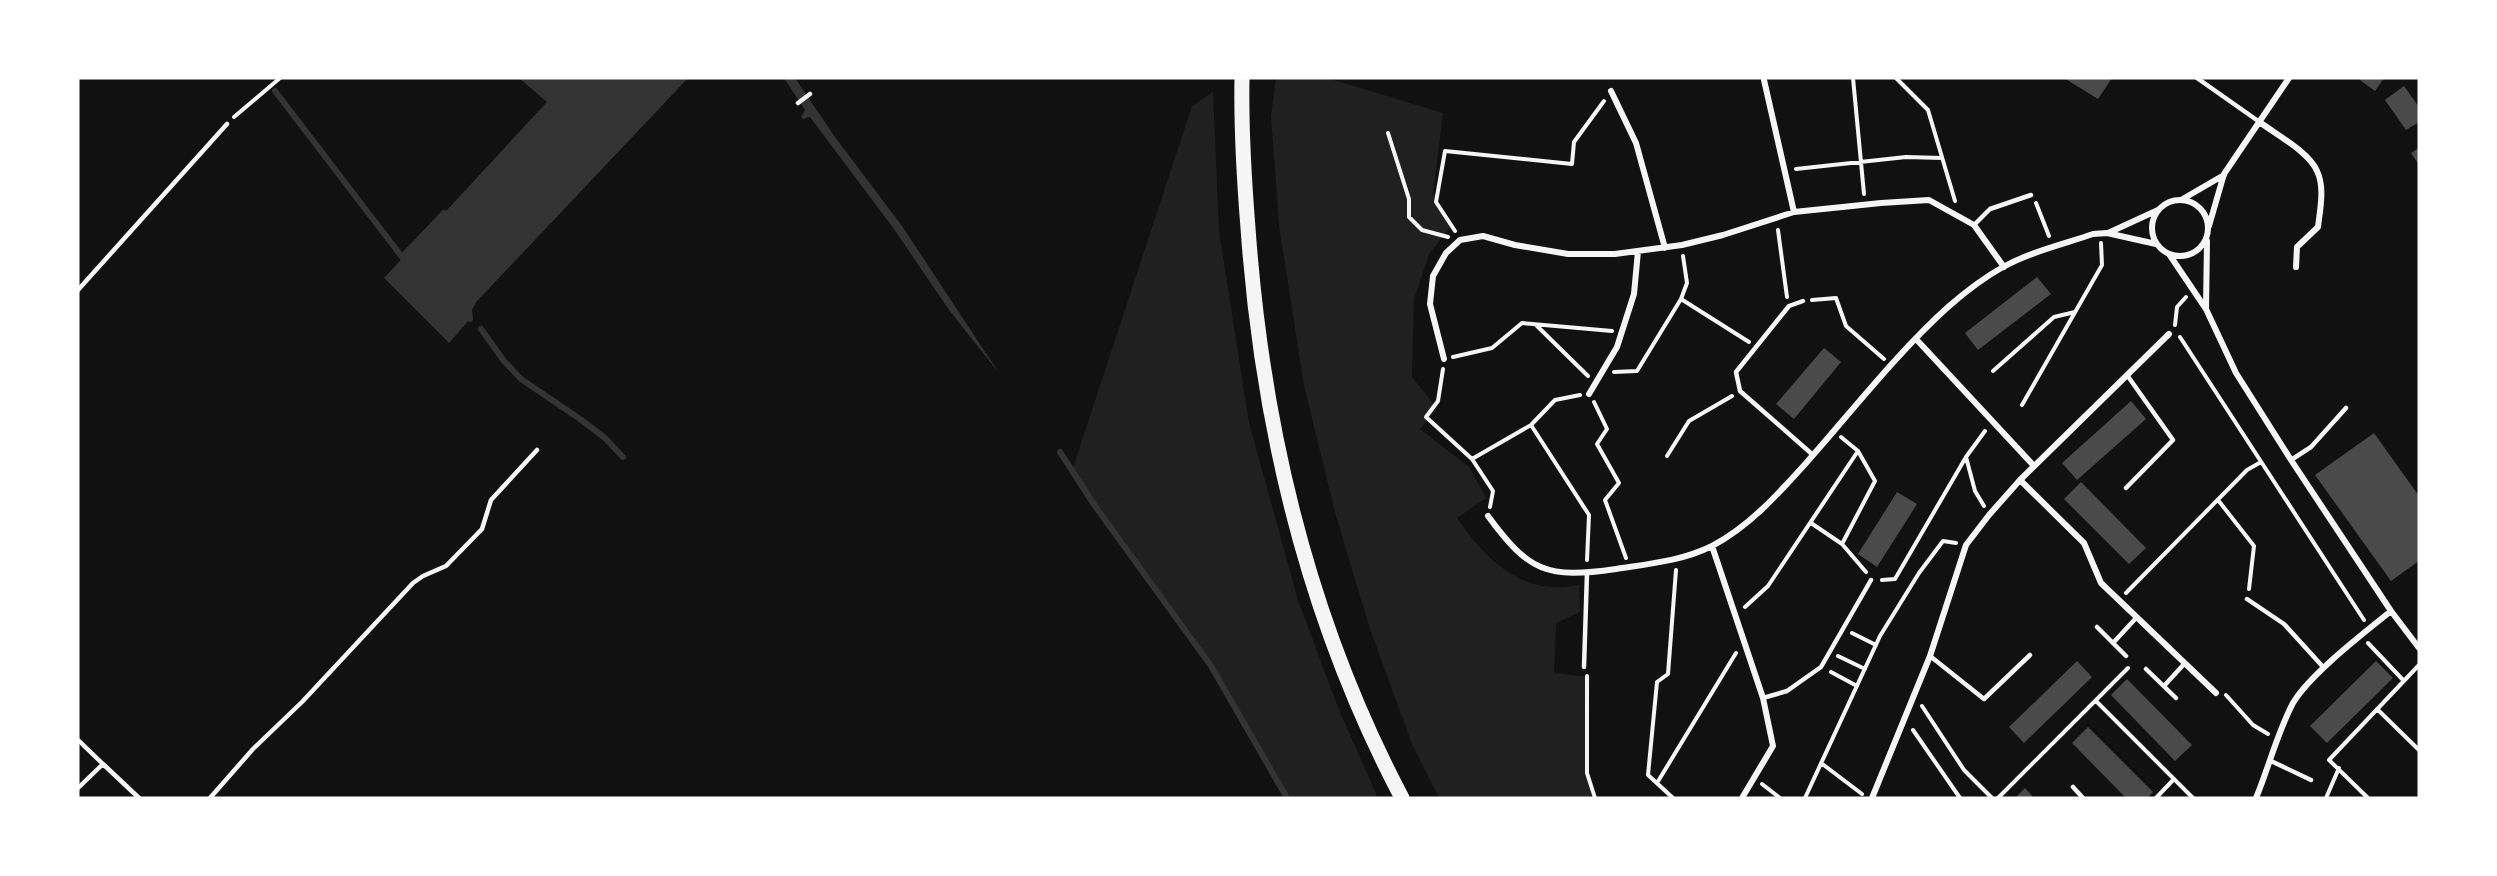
<svg xmlns="http://www.w3.org/2000/svg" width="2497" height="876" font-family="Barlow,sans-serif">
  <style>
    .green { fill: #202020 }
    .water { fill: #333 }
    .lines { fill: none; stroke-linecap: round; stroke-linejoin: round }
    .stream { stroke: #333; stroke-width: 6 }
    .building { fill: #4a4a4a }
    .path { stroke: #f5f5f5; stroke-width: 4 }
    .service { stroke: #f5f5f5; stroke-width: 4.5 }
    .minor { stroke: #f5f5f5; stroke-width: 6 }
    .trunk { stroke: #f5f5f5; stroke-width: 15 }
  </style>
  <rect width="100%" height="100%" fill="#111"/>
  <path class="green" d="M 1276,78 L 1327,78 L 1443,113 L 1433,193 L 1452,225 L 1429,254 L 1414,299 L 1412,377 L 1437,408 L 1420,429 L 1469,467 L 1486,498 L 1457,518 C 1487,561 1523,597 1579,585 L 1580,612 L 1556,623 L 1554,673 L 1590,677 L 1587,774 L 1592,798 L 1439,798 L 1412,744 L 1370,629 L 1336,516 L 1304,386 L 1279,225 L 1271,116 Z
    M 1213,92 L 1219,231 L 1249,423 L 1298,600 L 1339,710 L 1378,798 L 1287,798 L 1211,666 L 1071,474 L 1192,106 Z"/>
  <path class="water" d="M 519,78 L 684,78 L 474,300 L 469,309 L 470,319 L 449,343 L 384,278 L 547,102 Z
    M 784,78 L 795,78 L 835,137 L 902,226 L 999,373 L 949,310 L 894,229 L 810,117 L 803,119 L 801,117 L 805,110 Z"/>
  <g class="lines">
    <path class="stream" d="M 275,91 L 402,257 L 444,213
      M 470,319 L 469,309 L 474,300 L 684,78
      M 481,329 L 504,361 L 521,379 L 580,419 L 605,438 L 623,457
      M 1060,452 L 1095,506 L 1211,666 L 1287,798"/>
  </g>
  <path class="building" d="M 2064,78 L 2112,78 L 2098,99 Z
    M 2361,78 L 2384,78 L 2375,91 L 2360,80 Z
    M 2404,86 L 2419,107 L 2419,122 L 2406,130 L 2385,100 Z
    M 2419,148 L 2419,165 L 2411,153 Z
    M 2037,277 L 2051,294 L 1978,350 L 1965,333 Z
    M 1824,348 L 1841,362 L 1794,419 L 1776,404 Z
    M 2131,401 L 2146,419 L 2077,480 L 2062,463 Z
    M 2374,433 L 2419,496 L 2419,561 L 2391,581 L 2315,475 Z
    M 2081,482 L 2146,548 L 2129,564 L 2064,499 Z
    M 1897,492 L 1917,504 L 1877,567 L 1858,554 Z
    M 2077,661 L 2092,677 L 2024,743 L 2009,727 Z
    M 2376,661 L 2393,678 L 2327,743 L 2310,726 Z
    M 2127,679 L 2192,745 L 2175,761 L 2111,695 Z
    M 2088,727 L 2153,792 L 2147,798 L 2126,798 L 2072,743 Z
    M 2025,788 L 2034,798 L 2015,798 Z"/>
  <g class="lines">
    <path class="path" d="M 1853,78 L 1864,194
      M 1896,78 L 1928,110 L 1955,201
      M 234,117 L 280,78
      M 1388,133 L 1409,199 L 1409,217 L 1422,230 L 1448,237
      M 1796,169 L 1906,157 L 1942,158
      M 2036,203 L 2049,236
      M 1778,230 L 1787,297
      M 1455,231 L 1436,202 L 1445,151 L 1572,164 L 1574,142 L 1604,101
      M 1681,299 L 1749,342
      M 1812,300 L 1836,298 L 1846,326 L 1884,359
      M 1536,325 L 1588,376
      M 2175,325 L 2177,307 L 2186,297
      M 2180,337 L 2364,620
      M 1453,357 L 1492,348 L 1522,323 L 1612,331
      M 1443,369 L 1438,401 L 1426,417 L 1472,459 L 1493,491 L 1490,507
      M 1993,371 L 2054,317 L 2075,312
      M 1614,372 L 1637,371 L 1681,299 L 1687,283 L 1683,256
      M 1594,402 L 1607,429 L 1597,444 L 1619,483 L 1605,500 L 1626,558
      M 2022,405 L 2102,265 L 2101,243
      M 1531,425 L 1589,515 L 1587,560
      M 1841,437 L 1858,451 L 1875,481 L 1842,544
      M 1667,456 L 1689,421 L 1732,396
      M 1472,459 L 1531,425 L 1555,400 L 1580,395
      M 2218,500 L 2254,546 L 2249,589
      M 1984,506 L 1975,491 L 1966,457 L 1985,431
      M 1811,523 L 1842,544 L 1866,572
      M 1882,580 L 1895,579 L 1966,457
      M 2126,593 L 2247,470 L 2261,462
      M 1745,607 L 1768,586 L 1858,451
      M 1852,633 L 1876,645
      M 2368,643 L 2404,681
      M 1838,656 L 1865,669
      M 1831,672 L 1857,686
      M 1587,676 L 1587,773 L 1595,798
      M 2226,695 L 2253,725 L 2268,734
      M 2096,701 L 2193,798
      M 1922,706 L 1964,770 L 1992,798
      M 2377,709 L 2419,750
      M 1913,730 L 1960,798
      M 1821,763 L 1862,794
      M 1657,783 L 1736,653
      M 1762,784 L 1780,798
      M 1673,798 L 1648,775 L 1657,682 L 1668,674 L 1676,570
      M 1805,798 L 1880,636 L 1919,573 L 1943,541 L 1956,543
      M 1998,798 L 2128,668
      M 2156,798 L 2174,779
      M 2326,798 L 2339,768
      M 2368,798 L 2329,760 L 2419,665"/>
    <path class="service" d="M 2197,78 L 2261,123
      M 798,103 L 810,94
      M 1974,225 L 1990,209 L 2031,195
      M 78,290 L 227,124
      M 1803,301 L 1789,306 L 1736,372 L 1740,391 L 1813,455
      M 2291,460 L 2311,447 L 2346,408
      M 2126,488 L 2173,440 L 2127,375
      M 2247,599 L 2284,624 L 2324,668
      M 2097,627 L 2126,656
      M 2113,643 L 2137,617
      M 1930,656 L 1984,699 L 2030,655
      M 1584,667 L 1587,573
      M 2146,669 L 2176,698
      M 2164,686 L 2185,663
      M 1763,698 L 1787,691 L 1821,667 L 1871,580
      M 78,740 L 103,764 L 78,788
      M 2271,761 L 2311,780
      M 103,764 L 139,798
      M 2073,787 L 2083,798
      M 210,798 L 253,749 L 302,702 L 413,583 L 423,576 L 446,566 L 482,529 L 491,500 L 537,450"/>
    <path class="minor" d="M 1764,80 L 1794,212
      M 1611,91 L 1636,143 L 1665,248
      M 2261,123 C 2277,135 2309,152 2317,171 C 2325,187 2320,210 2318,227 L 2297,247 L 2296,267
      M2152 228a28 28 0 1 1 56 0a28 28 0 1 1-56 0Z
      M 2181,200 L 2224,175
      M 2209,226 L 2224,174 L 2289,78
      M 2108,233 L 2158,210
      M 2169,254 L 2206,309 L 2236,373 L 2291,460 L 2391,611 L 2419,648
      M 2206,309 L 2207,241
      M 1916,339 L 2034,466
      M 1444,359 L 1430,304 L 1433,276 L 1446,253 L 1460,240 L 1483,236 L 1515,245 L 1568,254 L 1615,254 L 1682,245 L 1723,235 L 1794,212 L 1881,203 L 1929,200 L 1974,225 L 2004,267
      M 1589,394 L 1617,347 L 1634,294 L 1638,251
      M 2020,480 L 2084,543 L 2101,583 L 2216,693
      M 1488,516 C 1529,572 1547,579 1616,569 C 1648,564 1682,561 1712,546 C 1750,526 1779,493 1807,462 C 1853,410 1897,353 1948,307 C 1964,293 1985,277 2003,267 C 2030,252 2064,244 2093,234 L 2107,233 L 2156,244
      M 1712,546 L 1763,698 L 1773,746 L 1742,798
      M 1872,798 L 1930,656 L 1966,545 L 1989,515 L 2020,480 L 2169,334
      M 2256,798 C 2269,767 2277,733 2293,703 C 2310,674 2364,633 2391,611"/>
    <path class="trunk" d="M 1242,78 C 1241,128 1244,178 1248,228 C 1262,426 1309,622 1402,798"/>
  </g>
  <rect width="2497" height="876" fill="none" stroke="#ffffff" stroke-width="159"/>
</svg>
